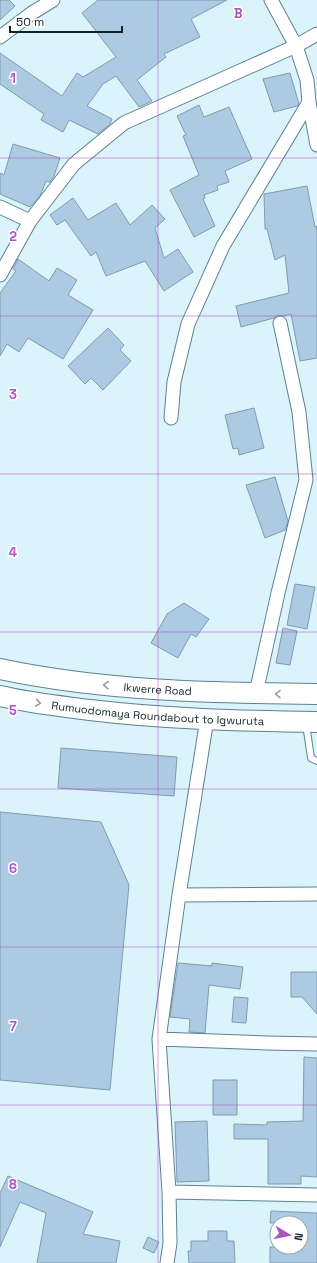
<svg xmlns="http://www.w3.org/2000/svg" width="317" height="1263" font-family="'Space Grotesk',sans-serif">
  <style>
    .building { fill: #accbe2; stroke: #7e9bb1 }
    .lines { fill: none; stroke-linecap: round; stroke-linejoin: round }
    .lane-casing { stroke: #5c828f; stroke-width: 8 }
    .street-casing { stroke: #5c828f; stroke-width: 15 }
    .primary-casing { stroke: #5c828f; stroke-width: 22 }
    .lane { stroke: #fff; stroke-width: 6 }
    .street { stroke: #fff; stroke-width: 13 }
    .primary { stroke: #fff; stroke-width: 20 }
    .oneway { stroke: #949c9e }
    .grid { fill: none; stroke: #ac54c1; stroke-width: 1; stroke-opacity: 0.55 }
    .labels { text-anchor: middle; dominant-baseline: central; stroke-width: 3; stroke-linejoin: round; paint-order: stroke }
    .street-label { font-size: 11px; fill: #122227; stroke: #fff }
    .grid-label { font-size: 13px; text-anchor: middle; font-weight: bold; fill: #ac54c1; stroke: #fff; stroke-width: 3; stroke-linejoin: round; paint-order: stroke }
  </style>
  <rect width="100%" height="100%" fill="#dbf3fb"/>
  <path class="building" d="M 0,0 L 9,0 L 15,6 L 0,20 Z
    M 98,0 L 227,0 L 191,19 L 200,37 L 164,54 L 166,57 L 137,80 L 152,101 L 139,107 L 116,76 L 103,84 L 87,106 L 112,119 L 110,124 L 98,134 L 69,120 L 63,132 L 41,120 L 44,114 L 0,84 L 0,53 L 62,96 L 77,73 L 83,77 L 116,57 L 82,13 Z
    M 290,73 L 299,104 L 297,106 L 274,112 L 263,79 Z
    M 199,105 L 204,117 L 229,107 L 252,159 L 225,171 L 229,182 L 217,186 L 218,190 L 204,195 L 205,198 L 203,199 L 215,226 L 194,237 L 170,190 L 199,175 L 183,136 L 186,135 L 177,116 Z
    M 13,144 L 60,158 L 54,176 L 50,182 L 46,181 L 40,196 L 30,207 L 0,194 L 0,173 L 4,175 Z
    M 307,186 L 315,227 L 317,226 L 317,358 L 300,361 L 291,314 L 283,316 L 278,315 L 274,318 L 241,327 L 236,306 L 289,293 L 285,255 L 275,260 L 267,229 L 265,229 L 264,194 Z
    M 73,198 L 88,220 L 116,203 L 130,225 L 152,205 L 165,219 L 155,228 L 164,258 L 178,249 L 193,272 L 164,291 L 145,261 L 106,276 L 96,252 L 91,256 L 65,220 L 57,225 L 50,215 Z
    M 18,259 L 49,281 L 57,268 L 77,280 L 68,295 L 93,310 L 63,359 L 28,338 L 19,352 L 7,344 L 0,356 L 0,293 L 16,271 L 13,269 Z
    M 108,328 L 124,345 L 120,350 L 131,361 L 103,390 L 91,378 L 85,384 L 68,366 Z
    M 254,408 L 264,448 L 239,455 L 238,448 L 233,449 L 225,415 Z
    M 275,477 L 288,521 L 285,530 L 265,538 L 246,485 Z
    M 295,584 L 315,587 L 307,629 L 287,625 Z
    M 184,603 L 209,619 L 196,637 L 191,634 L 178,658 L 151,643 L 167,614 Z
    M 283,628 L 297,631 L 290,665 L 276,663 Z
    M 61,748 L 177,757 L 174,796 L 58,788 Z
    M 0,812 L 101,822 L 129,885 L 110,1090 L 0,1080 Z
    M 178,963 L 212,966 L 212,963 L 243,967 L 240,989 L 209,985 L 205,1033 L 189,1032 L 190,1019 L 170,1017 Z
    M 291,972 L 317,972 L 317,1014 L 302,997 L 291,997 Z
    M 234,997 L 248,998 L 246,1023 L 232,1022 Z
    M 304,1057 L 317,1058 L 317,1177 L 301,1176 L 301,1184 L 268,1184 L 268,1139 L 234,1139 L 234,1124 L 267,1125 L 267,1122 L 303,1121 Z
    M 213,1080 L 237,1080 L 237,1115 L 213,1115 Z
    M 207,1121 L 209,1181 L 177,1182 L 175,1122 Z
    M 8,1176 L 93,1212 L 83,1234 L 120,1241 L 116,1263 L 37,1263 L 46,1213 L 20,1202 L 0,1247 L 0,1193 Z
    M 271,1211 L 317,1213 L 317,1263 L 270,1263 L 270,1247 L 301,1247 L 301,1223 L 270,1223 Z
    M 208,1231 L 227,1231 L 227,1241 L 234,1241 L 235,1263 L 189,1263 L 188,1251 L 191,1251 L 191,1241 L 208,1241 Z
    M 148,1237 L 159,1242 L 154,1253 L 143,1248 Z"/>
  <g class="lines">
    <g class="lane-casing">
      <path id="lane" d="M 306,724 L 311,758 L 317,761"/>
    </g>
    <g class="street-casing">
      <path id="street" d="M 0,37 L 32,13 L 53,0
        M 309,102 L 317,145
        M 0,207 L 30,221
        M 0,275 L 30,221 L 74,164 L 124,123 L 296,46 L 317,34
        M 171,418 L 174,382 L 188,324 L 223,246 L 309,102 L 307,80 L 296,46 L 271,0
        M 256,693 L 278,593 L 306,480 L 299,412 L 280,323
        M 179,895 L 317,894
        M 159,1039 L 267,1043 L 317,1044
        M 169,1192 L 317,1195
        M 167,1263 L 170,1243 L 169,1192 L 159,1039 L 179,895 L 207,719"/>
    </g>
    <g class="primary-casing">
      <g id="primary">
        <path id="s1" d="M 0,669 C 104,691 211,693 317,694"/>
        <path id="s2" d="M 0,696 C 29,703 60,706 90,710 C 165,719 241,721 317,722"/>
      </g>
    </g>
    <use href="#lane" class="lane"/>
    <use href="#street" class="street"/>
    <use href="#primary" class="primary"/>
  </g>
  <defs><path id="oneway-chevron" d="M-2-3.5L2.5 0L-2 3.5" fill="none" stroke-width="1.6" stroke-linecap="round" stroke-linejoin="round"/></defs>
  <g class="oneway">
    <use href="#oneway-chevron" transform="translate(106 685) rotate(-176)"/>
    <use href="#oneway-chevron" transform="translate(278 694) rotate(-179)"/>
    <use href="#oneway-chevron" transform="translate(38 703) rotate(9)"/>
  </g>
  <path class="grid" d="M 158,0 L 158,1263M 0,158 L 317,158M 0,316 L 317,316M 0,474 L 317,474M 0,632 L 317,632M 0,789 L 317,789M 0,947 L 317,947M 0,1105 L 317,1105"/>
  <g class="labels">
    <g class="street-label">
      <text stroke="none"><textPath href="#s1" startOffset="159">Ikwerre Road</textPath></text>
      <text stroke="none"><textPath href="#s2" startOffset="159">Rumuodomaya Roundabout to Igwuruta</textPath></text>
    </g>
  </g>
  <g class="grid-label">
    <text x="238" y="18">B</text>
    <text x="13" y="83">1</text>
    <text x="13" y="241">2</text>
    <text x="13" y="399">3</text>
    <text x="13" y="557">4</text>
    <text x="13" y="715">5</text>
    <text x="13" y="873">6</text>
    <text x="13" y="1031">7</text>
    <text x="13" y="1189">8</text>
  </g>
  <g transform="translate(289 1235) rotate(100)"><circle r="19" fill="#ffffff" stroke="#a0a7a9"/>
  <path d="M0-3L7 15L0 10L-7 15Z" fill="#ac54c1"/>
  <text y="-6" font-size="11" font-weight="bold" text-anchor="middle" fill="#122227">N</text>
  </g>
  <path d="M10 26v6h112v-6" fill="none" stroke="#122227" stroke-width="2"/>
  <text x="16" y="26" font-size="12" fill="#122227" stroke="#ffffff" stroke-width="3" paint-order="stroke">50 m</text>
</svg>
